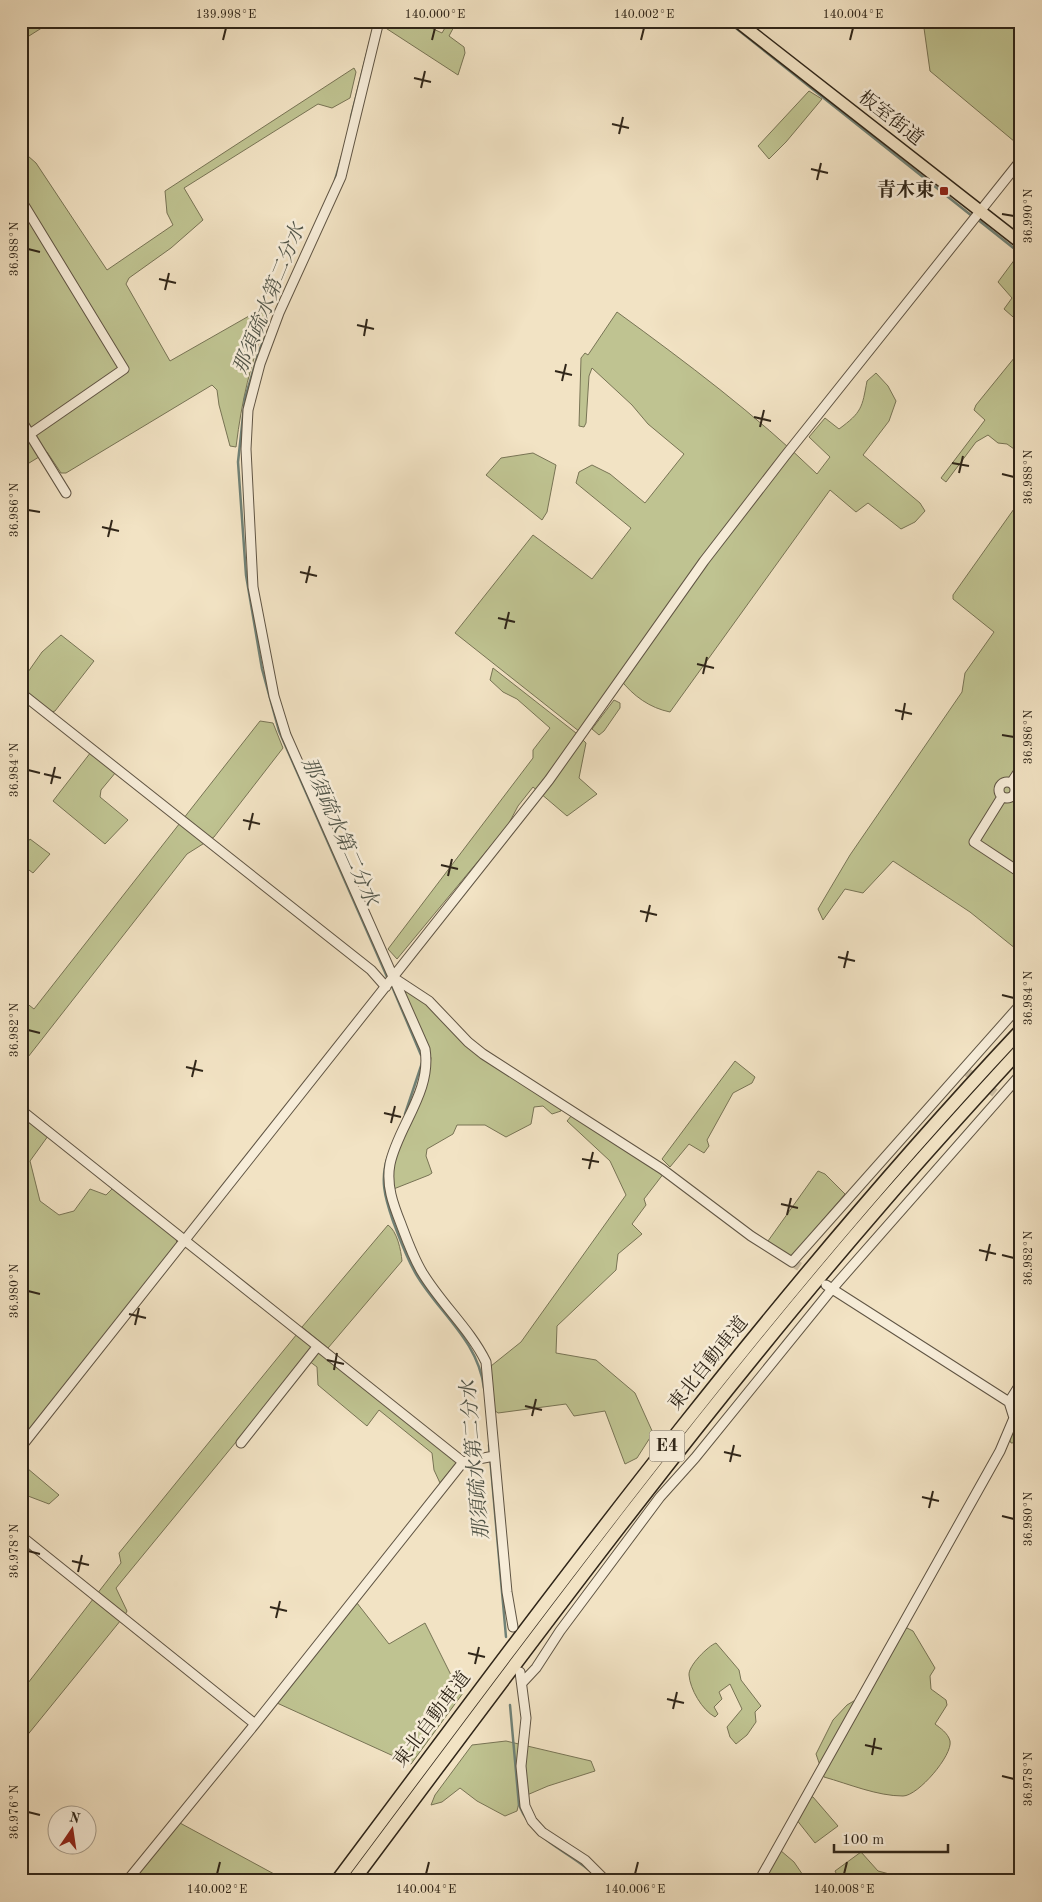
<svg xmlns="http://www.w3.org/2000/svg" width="1042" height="1902" font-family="'Old Standard TT','Noto Serif JP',serif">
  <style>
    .green { fill: #bfc391; stroke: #787455 }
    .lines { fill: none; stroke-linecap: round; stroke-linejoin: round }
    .stream { stroke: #708176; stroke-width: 2.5 }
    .minor-tunnel { stroke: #cbbda2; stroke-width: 9; stroke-dasharray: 9 4.5; stroke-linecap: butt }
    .minor-casing { stroke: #605544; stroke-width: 11 }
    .major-casing { stroke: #302619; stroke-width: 14 }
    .highway-casing { stroke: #302619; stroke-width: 15 }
    .minor { stroke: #f7edd9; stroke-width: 9 }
    .major { stroke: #f2e3c4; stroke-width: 11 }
    .highway { stroke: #f2e3c4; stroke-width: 12 }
    .ticks { fill: none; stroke: #302619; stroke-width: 2 }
    .poi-dot { fill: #8f2418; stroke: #f7edd9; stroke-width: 2 }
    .labels { text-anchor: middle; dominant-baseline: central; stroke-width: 5; stroke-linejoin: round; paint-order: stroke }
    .shield { fill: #f7edd9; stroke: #6c6253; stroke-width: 1 }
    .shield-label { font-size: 18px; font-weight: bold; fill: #302619 }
    .street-label { font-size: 19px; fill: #302619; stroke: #f7edd9 }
    .poi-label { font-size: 19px; font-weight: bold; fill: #302619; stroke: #f7edd9; text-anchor: end }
    .water-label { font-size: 20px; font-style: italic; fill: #505448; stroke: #f7edd9 }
    .neatline { fill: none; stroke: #302619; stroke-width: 2 }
    .ticks-label { font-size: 12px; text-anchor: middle; fill: #302619 }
  </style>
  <rect width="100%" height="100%" fill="#f2e3c4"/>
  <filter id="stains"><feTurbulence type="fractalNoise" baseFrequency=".004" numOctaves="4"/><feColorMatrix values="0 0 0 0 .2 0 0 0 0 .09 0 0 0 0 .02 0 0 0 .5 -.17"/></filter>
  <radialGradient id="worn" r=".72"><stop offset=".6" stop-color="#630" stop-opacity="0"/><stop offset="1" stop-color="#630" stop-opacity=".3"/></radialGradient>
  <path class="green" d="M 33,21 L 62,21 L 56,25 L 48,24 L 21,41 L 21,28 Z
    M 382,21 L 416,21 L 442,33 L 449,21 L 457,21 L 449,36 L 464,47 L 465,53 L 458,75 L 381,25 Z
    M 923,21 L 1021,21 L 1021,147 L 930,71 Z
    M 354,68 L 356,72 L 350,98 L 332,108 L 318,104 L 184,188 L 203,220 L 171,248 L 129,278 L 126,284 L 170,361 L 256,312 L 263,313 L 267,320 C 250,365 242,399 236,447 L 230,446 L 219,405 L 217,390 L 212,385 L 66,473 L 61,473 L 47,452 L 21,468 L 21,160 L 28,156 L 36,163 L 107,270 L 173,225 L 167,213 L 165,191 Z
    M 809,91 L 822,99 L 786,142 L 769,159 L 758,146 Z
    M 1018,255 L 1021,257 L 1021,324 L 1004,309 L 1012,298 L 998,282 Z
    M 617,312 C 687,363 755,414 817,474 L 830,457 L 809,437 L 825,418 L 839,429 C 862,412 862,408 867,381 L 876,373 L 888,386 L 896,401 L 889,421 L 863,455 L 920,503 L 925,511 L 915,522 L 901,529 L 868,503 L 856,512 L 830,490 L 670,712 C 650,708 633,696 620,679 L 580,732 L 455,633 L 533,535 L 592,579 L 631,528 L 576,483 L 579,472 L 592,465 L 610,474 L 645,503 L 684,454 L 648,424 L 632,405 L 592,368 L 589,376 L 586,423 L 584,427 L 579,426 L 581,358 L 585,353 L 588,355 Z
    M 1021,340 L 1021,454 L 1007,444 L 998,443 L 988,435 L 976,442 L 946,482 L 941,478 L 985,420 L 974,410 L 976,405 L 1019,352 Z
    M 533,453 L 556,465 L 547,512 L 542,520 L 486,475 L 501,458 Z
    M 1021,499 L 1021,953 L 970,912 L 893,861 L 863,893 L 845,889 L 823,920 L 818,909 L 850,855 L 962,692 L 965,673 L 994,632 L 953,599 L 953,595 Z
    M 61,635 L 94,661 L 55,711 L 52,712 L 31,697 L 21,709 L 21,682 L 42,652 Z
    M 493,668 L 576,733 L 586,743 L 579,778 L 597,794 L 567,816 L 533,787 L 518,806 L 508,825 L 397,959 L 388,949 L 533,758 L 533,750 L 550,728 L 517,699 L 503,692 L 490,680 Z
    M 614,700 L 620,703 L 620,708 L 604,731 L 599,735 L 592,729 Z
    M 260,721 L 273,723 L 283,748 L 214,837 L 187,854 L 21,1066 L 21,999 L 34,1009 Z
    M 91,752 L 116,772 L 101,790 L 100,797 L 128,820 L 105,844 L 53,801 Z
    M 30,839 L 50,854 L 33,873 L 21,864 L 21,851 Z
    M 405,987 L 413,991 L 448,1023 L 561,1107 L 561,1111 L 552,1114 L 543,1106 L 534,1107 L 531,1124 L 506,1137 L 485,1125 L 457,1125 L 453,1134 L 427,1149 L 426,1156 L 432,1173 L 429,1175 L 391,1190 L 393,1161 L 427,1080 L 431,1058 L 403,991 Z
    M 735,1061 L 755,1077 L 752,1083 L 733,1093 L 707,1140 L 709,1146 L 704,1153 L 689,1144 L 670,1167 L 662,1159 Z
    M 21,1113 L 48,1136 L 30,1161 L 40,1201 L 59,1215 L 74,1211 L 90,1189 L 106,1195 L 113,1188 L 176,1238 L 177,1245 L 21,1442 L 21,1341 L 23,1338 L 21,1336 Z
    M 572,1115 L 664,1173 L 644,1199 L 646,1205 L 632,1224 L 642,1234 L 618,1254 L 616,1270 L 557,1326 L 556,1353 L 596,1360 L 635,1393 L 653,1433 L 637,1458 L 625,1464 L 605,1411 L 574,1416 L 566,1404 L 498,1413 L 494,1410 L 491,1366 L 521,1342 L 626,1195 L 610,1161 L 567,1121 Z
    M 818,1171 L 825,1174 L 845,1194 L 791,1257 L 768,1241 Z
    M 388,1225 C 397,1231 401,1250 402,1261 L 328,1348 L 302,1327 Z
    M 297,1334 L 457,1462 L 440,1483 L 434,1470 L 432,1453 L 379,1410 L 367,1426 L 318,1385 L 317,1367 L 305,1358 L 116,1588 L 127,1611 L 125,1615 L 21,1743 L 21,1692 L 121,1563 L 119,1553 Z
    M 1021,1385 L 1021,1442 L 1011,1443 C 1003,1426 1013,1401 1021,1385 Z
    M 21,1463 L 59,1495 L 49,1504 L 28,1496 L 21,1503 Z
    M 357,1603 L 389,1644 L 425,1623 L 457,1687 L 463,1693 L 411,1764 L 277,1703 Z
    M 907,1628 L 913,1631 L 935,1668 L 930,1676 L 931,1689 L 946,1700 L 947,1705 L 935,1724 C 940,1728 948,1733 950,1741 C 953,1755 918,1796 903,1796 C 877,1796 849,1784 824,1777 L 816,1754 L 833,1720 L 847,1705 L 869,1692 L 903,1630 Z
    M 716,1643 L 739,1670 L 741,1680 L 761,1706 L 755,1712 L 756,1722 L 747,1735 L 736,1744 L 730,1737 L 727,1727 L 742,1709 L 730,1684 L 719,1692 L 722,1699 L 714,1707 L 718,1714 L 715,1717 C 702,1710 690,1689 689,1675 C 688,1666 708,1646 716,1643 Z
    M 506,1741 L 591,1761 L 595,1771 L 548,1786 L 520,1798 L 517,1811 L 505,1816 L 477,1801 L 460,1788 L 442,1802 L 431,1805 L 435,1795 L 472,1745 Z
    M 810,1796 L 813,1797 L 838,1826 L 815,1843 L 796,1819 Z
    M 180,1823 L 287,1881 L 133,1881 Z
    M 780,1850 L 794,1862 L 807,1881 L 755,1881 L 769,1856 Z
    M 861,1852 L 878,1871 L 916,1881 L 840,1881 L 835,1871 Z"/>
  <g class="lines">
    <path class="stream" d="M 727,21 L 972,216
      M 351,117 L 370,42
      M 335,180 L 342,156
      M 977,219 L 1021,254
      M 270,326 L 259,351 L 245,398 L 238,462 L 246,575 L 262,669 L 279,731 L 388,979
      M 391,984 L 421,1055
      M 405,1114 L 422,1063
      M 389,1154 C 379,1178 385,1198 393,1221 C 400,1239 406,1257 416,1274 C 439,1313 478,1340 484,1388
      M 489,1445 L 506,1637
      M 510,1705 L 519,1805 C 534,1840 561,1847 589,1870"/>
    <path class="minor-tunnel" d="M 967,1072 L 995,1093
      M 792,1262 L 811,1274"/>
    <g class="minor-casing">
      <path id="minor" d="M 379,21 L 341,177 L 279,313 L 260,364 L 248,410 L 246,449 L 253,587 L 274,696 L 286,735 L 425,1049 C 432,1092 398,1126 390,1164 C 386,1185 393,1204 401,1224 C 407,1240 413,1257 422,1272 C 441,1304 470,1329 486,1362 L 507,1592 L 513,1627
        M 21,200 L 124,369 L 30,434
        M 21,420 L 66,493
        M 21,693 L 371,970 L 386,987
        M999 790a8 8 0 1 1 16 0a8 8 0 1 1-16 0Z
        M 1011,783 L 1021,768
        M 1002,797 L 974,842 L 1021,873
        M 394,978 L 429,1001 L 468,1042 L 483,1054 L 662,1169 L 751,1236 L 792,1262 L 1021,1004
        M 21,1110 L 463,1462
        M 1009,1402 L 1021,1383
        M 241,1443 L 317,1347
        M 21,1447 L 549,780 L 704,561 L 785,456 L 1021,160
        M 21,1536 L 255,1724
        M 520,1672 L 526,1718 L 521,1766 L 525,1806 L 532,1821 L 542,1832 L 585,1860 L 606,1881
        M 522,1683 L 536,1668 L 560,1631 L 660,1497 L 695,1458 L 832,1289 L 1021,1074
        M 127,1881 L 255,1724 L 463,1462 L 494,1456
        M 759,1881 L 1000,1451 L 1014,1418 L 1009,1402 L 826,1285"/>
    </g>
    <g class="major-casing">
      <path id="major" d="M 737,21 L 1021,243"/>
    </g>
    <g class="highway-casing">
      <path id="highway" d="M 337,1881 C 555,1589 772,1295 1021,1030
        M 353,1881 C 524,1652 694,1421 881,1205 C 927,1152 974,1100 1021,1049"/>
    </g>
    <use href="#minor" class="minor"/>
    <use href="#major" class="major"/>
    <use href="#highway" class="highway"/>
  </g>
  <path class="ticks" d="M 223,40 L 226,28M 432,40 L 435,28M 641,40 L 644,28M 850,40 L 853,28M 414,78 L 431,82M 421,88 L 425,71M 612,124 L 629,128M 619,134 L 623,117M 811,169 L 828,173M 817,180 L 821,163M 1002,214 L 1014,216M 28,249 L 40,252M 159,279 L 176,283M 165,290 L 169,273M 357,325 L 374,329M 364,336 L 367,319M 555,371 L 572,375M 562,381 L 566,364M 754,417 L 771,421M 760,427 L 764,410M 952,463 L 969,466M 959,473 L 963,456M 1002,474 L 1014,477M 28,510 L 40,512M 102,527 L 119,531M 108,537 L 112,520M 300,572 L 317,576M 306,583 L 310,566M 498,618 L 515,622M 505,629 L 509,612M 697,664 L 714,668M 703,674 L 707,657M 895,710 L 912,714M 902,720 L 905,703M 1002,735 L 1014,737M 28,770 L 40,773M 44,774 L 61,778M 51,784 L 55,767M 243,820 L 260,824M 249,830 L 253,813M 441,865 L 458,869M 448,876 L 452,859M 640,911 L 657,915M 646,922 L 650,905M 838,957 L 855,961M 844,968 L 848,951M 1002,995 L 1014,998M 28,1030 L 40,1033M 186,1067 L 203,1071M 192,1077 L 196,1060M 384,1113 L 401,1117M 391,1123 L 395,1106M 582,1159 L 599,1162M 589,1169 L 593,1152M 781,1204 L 798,1208M 787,1215 L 791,1198M 979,1250 L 996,1254M 1002,1255 L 1014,1258M 986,1261 L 990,1244M 28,1291 L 40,1294M 129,1314 L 146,1318M 135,1325 L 139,1308M 327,1360 L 344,1364M 334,1370 L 337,1353M 525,1406 L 542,1410M 532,1416 L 536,1399M 724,1452 L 741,1456M 730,1462 L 734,1445M 922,1497 L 939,1501M 929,1508 L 933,1491M 1002,1516 L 1014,1519M 28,1551 L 40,1554M 72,1561 L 89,1565M 78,1572 L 82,1555M 270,1607 L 287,1611M 276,1618 L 280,1601M 468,1653 L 485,1657M 475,1664 L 479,1647M 667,1699 L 684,1703M 673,1709 L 677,1692M 865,1745 L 882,1749M 872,1755 L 875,1738M 1002,1776 L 1014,1779M 28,1812 L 40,1815M 217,1874 L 220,1862M 426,1874 L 429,1862M 635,1874 L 638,1862M 844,1874 L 847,1862"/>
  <rect class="poi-dot" x="939" y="186" width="10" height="10" rx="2.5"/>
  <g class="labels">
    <rect class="shield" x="649.5" y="1430.5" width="35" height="31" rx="4"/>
    <g class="shield-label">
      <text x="667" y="1446">E4</text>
    </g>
    <g class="street-label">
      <text transform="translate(890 119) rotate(38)">板室街道</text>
      <text transform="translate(709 1364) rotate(-51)">東北自動車道</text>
      <text transform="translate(433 1720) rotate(-53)">東北自動車道</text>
    </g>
    <g class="poi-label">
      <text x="934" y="191">青木東</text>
    </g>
    <g class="water-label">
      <text transform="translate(270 299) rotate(-68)">那須疏水第二分水</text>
      <text transform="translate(339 832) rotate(66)">那須疏水第二分水</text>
      <text transform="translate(476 1460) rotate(-95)">那須疏水第二分水</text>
    </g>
  </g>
  <rect width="1042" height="1902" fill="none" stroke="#f2e3c4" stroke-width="55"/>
  <g transform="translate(72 1830) rotate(13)"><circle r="24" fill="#f7edd9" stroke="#a79d8c"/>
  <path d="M0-4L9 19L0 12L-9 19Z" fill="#8f2418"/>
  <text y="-8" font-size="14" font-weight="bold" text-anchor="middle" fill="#302619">N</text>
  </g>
  <path d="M834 1844v8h114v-8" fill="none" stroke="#302619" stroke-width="2.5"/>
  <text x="842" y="1844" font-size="15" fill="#302619" stroke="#f7edd9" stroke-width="4" paint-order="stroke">100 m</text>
  <rect x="28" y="28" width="986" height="1846" class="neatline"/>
  <g class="ticks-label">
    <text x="226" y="18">139.998°E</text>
    <text x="435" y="18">140.000°E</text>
    <text x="644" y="18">140.002°E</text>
    <text x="853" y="18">140.004°E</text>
    <text transform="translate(1028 216) rotate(-90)" y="4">36.990°N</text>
    <text transform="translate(14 249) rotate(-90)" y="4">36.988°N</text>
    <text transform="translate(1028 477) rotate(-90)" y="4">36.988°N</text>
    <text transform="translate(14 510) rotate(-90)" y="4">36.986°N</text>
    <text transform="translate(1028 737) rotate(-90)" y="4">36.986°N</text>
    <text transform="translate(14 770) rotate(-90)" y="4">36.984°N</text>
    <text transform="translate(1028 998) rotate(-90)" y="4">36.984°N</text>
    <text transform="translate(14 1030) rotate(-90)" y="4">36.982°N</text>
    <text transform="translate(1028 1258) rotate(-90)" y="4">36.982°N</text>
    <text transform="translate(14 1291) rotate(-90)" y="4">36.980°N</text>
    <text transform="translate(1028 1519) rotate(-90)" y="4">36.980°N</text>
    <text transform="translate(14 1551) rotate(-90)" y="4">36.978°N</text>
    <text transform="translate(1028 1779) rotate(-90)" y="4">36.978°N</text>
    <text transform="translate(14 1812) rotate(-90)" y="4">36.976°N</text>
    <text x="217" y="1893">140.002°E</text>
    <text x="426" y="1893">140.004°E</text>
    <text x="635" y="1893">140.006°E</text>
    <text x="844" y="1893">140.008°E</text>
  </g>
  <rect width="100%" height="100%" filter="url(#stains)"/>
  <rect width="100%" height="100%" fill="url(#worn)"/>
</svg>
